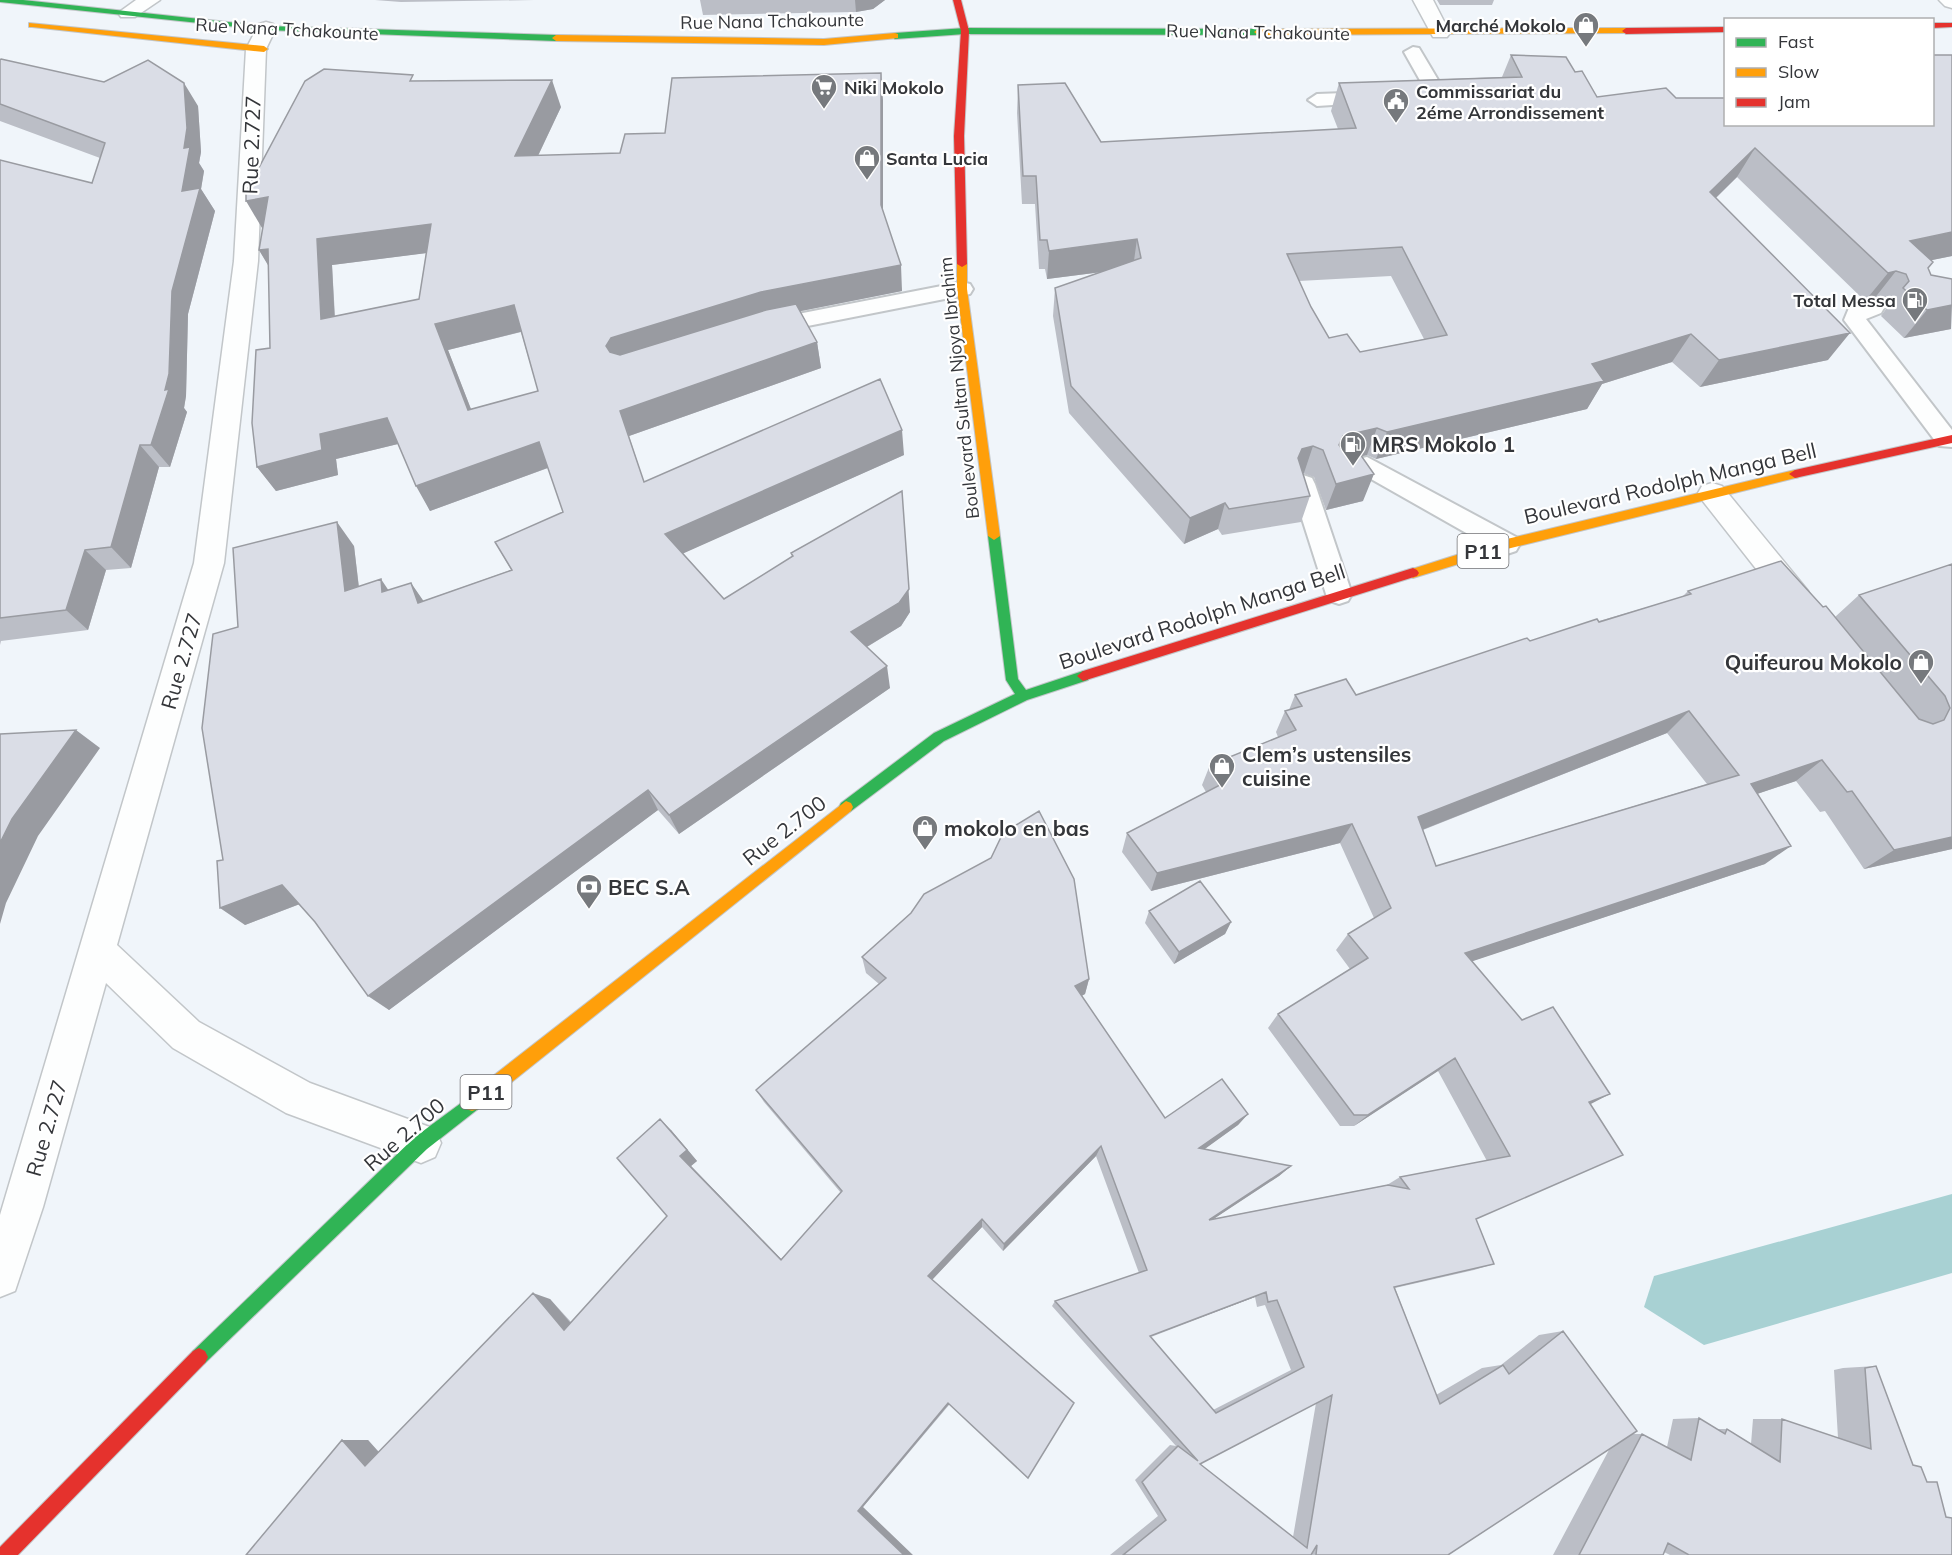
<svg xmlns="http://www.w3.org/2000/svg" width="1952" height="1555" font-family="Mulish,sans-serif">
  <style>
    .water { fill: #a8d1d3 }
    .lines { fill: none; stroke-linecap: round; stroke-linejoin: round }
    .lane-casing { stroke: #c2c6c9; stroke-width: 4 }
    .street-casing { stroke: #c2c6c9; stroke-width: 3 }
    .fast-casing { stroke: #c2c6c9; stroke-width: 2 }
    .slow-casing { stroke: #c2c6c9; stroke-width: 2 }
    .jam-casing { stroke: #c2c6c9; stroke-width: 2 }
    .lane { fill: #fdfefe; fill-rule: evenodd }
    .street { fill: #fdfefe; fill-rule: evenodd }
    .fast { fill: #30b455; fill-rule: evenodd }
    .slow { fill: #ff9f0a; fill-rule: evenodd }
    .jam { fill: #e5322d; fill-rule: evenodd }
    .wall { fill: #bbbec6; fill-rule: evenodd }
    .shaded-wall { fill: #999ba1 }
    .building { fill: #dadde6; stroke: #999ba1; stroke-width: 1.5; fill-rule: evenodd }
    .labels { text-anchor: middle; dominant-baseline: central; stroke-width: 4.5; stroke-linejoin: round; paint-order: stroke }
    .far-street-label { font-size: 18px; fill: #34363a; stroke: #fff }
    .far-poi-label { font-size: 18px; font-weight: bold; fill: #34363a; stroke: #fff; text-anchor: start }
    .shield { fill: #fff; stroke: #717275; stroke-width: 1.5 }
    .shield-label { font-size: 20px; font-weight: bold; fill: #34363a }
    .street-label { font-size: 21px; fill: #34363a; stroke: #fff }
    .poi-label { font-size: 21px; font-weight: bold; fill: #34363a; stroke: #fff; text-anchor: start }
  </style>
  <rect width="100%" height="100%" fill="#f0f5fa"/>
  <path class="water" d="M 1952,1194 L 1952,1273 L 1704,1345 L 1644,1307 L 1654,1276 Z"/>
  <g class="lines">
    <g class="lane-casing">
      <path id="lane" d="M 1413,47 L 1419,48 L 1447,95 L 1445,99 L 1419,103 L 1410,97 L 1412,93 L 1426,91 L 1404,52 Z
        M 1373,92 L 1380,94 L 1382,98 L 1380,102 L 1317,106 L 1308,100 L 1317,94 Z
        M 962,282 L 970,284 L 973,289 L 970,294 L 767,334 L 759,332 L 756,327 L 759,322 L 767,320 Z
        M 1873,301 L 1881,303 L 1884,308 L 1881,313 L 1866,319 L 1952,430 L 1952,447 L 1939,446 L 1844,320 L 1849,308 Z
        M 1367,457 L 1516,537 L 1520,544 L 1516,551 L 1507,554 L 1498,551 L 1364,475 L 1343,479 L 1335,476 L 1331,470 L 1335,464 Z
        M 1303,475 L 1312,478 L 1315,484 L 1352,594 L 1348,601 L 1339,604 L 1330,601 L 1326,594 L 1291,484 L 1294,478 Z"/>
    </g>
    <g class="street-casing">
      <path id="street" d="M 136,0 L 160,0 L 135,17 L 121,17 L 118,13 Z
        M 1413,0 L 1433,0 L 1450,33 L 1447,37 L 1433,37 Z
        M 1939,0 L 1952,0 L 1952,8 L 1945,6 Z
        M 266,22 L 273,24 L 276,28 L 266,49 L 258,261 L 224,563 L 117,945 L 199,1022 L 310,1083 L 435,1129 L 441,1143 L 435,1157 L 421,1163 L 286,1113 L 173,1048 L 106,983 L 43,1207 L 15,1291 L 0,1297 L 0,1215 L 194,563 L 234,261 L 246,49 L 259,24 Z
        M 1712,483 L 1722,486 L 1808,591 L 1812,599 L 1808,607 L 1797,611 L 1786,607 L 1702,500 L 1698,493 L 1702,486 Z"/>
    </g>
    <g class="fast-casing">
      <path id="fast" d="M 0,0 L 23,0 L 266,26 L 556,35 L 560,38 L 556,41 L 266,30 L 0,2 Z
        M 965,28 L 1258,29 L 1262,32 L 1258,35 L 965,34 L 895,39 L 891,36 L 895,33 Z
        M 994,532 L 1000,536 L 1018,679 L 1026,690 L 1083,671 L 1088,672 L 1089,676 L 1088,680 L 1027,700 L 944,741 L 851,811 L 846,813 L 841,811 L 839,807 L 841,803 L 934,733 L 1015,694 L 1006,680 L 988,536 Z
        M 472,1095 L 478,1097 L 480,1103 L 478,1109 L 427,1149 L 205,1363 L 199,1366 L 193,1363 L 190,1357 L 193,1351 L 415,1137 Z"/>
    </g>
    <g class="slow-casing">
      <path id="slow" d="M 29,23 L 264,46 L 268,49 L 264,52 L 32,27 L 29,27 Z
        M 1626,28 L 1630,31 L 1629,33 L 1258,35 L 1254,32 L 1258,29 Z
        M 895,33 L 898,34 L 898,38 L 824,45 L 556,41 L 552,38 L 556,35 L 824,39 Z
        M 962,261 L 967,264 L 967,289 L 1000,536 L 994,540 L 988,536 L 957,289 L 957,264 Z
        M 1795,470 L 1799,471 L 1799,477 L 1507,549 L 1413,578 L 1407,573 L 1409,570 L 1507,539 Z
        M 846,801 L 851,803 L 853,807 L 851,811 L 478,1109 L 472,1111 L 466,1109 L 464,1103 L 466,1097 Z"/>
    </g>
    <g class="jam-casing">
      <path id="jam" d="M 953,0 L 961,0 L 969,31 L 964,136 L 967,264 L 962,267 L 957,264 L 954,136 L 961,31 Z
        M 1932,23 L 1952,23 L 1952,27 L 1932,28 Z
        M 1726,27 L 1726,32 L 1626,34 L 1622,31 L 1626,28 Z
        M 1952,435 L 1952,443 L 1795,478 L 1789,474 L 1795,470 Z
        M 1413,568 L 1417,570 L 1419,573 L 1417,576 L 1083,681 L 1077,676 L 1083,671 Z
        M 199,1348 L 205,1351 L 208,1357 L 205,1363 L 18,1555 L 0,1555 L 0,1547 L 193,1351 Z"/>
    </g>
    <use href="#lane" class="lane"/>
    <use href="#street" class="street"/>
    <use href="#fast" class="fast"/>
    <use href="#slow" class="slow"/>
    <use href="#jam" class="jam"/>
  </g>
  <path class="wall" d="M 375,0 L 534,0 L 401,2 Z
    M 700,0 L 885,0 L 873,9 L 856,12 L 703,15 Z
    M 1437,0 L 1494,0 L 1492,5 L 1440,5 Z
    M 1511,55 L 1575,72 L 1597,97 L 1676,98 L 1952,256 L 1932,260 L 1928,268 L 1951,329 L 1904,338 L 1881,316 L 1886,309 L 1883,302 L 1874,299 L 1865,301 L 1737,177 L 1716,198 L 1828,360 L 1700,387 L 1672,362 L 1602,384 L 1587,409 L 1376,459 L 1367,455 L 1361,456 L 1363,501 L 1326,510 L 1314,477 L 1303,473 L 1310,496 L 1301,522 L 1222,535 L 1218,529 L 1184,544 L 1069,413 L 1053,316 L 1055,288 L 1102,272 L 1047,279 L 1045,269 L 1039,269 L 1035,204 L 1022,204 L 1017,113 L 1018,85 L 1101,142 L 1338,129 L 1331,111 L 1339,83 L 1502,77 ZM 1391,276 L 1424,339 L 1360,352 L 1329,338 L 1311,307 L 1299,281 Z
    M 0,60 L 198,106 L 201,152 L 199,163 L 204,171 L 201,189 L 215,211 L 188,314 L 186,396 L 184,408 L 187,412 L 170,467 L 159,467 L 131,568 L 106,570 L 88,630 L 1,641 L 0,645 L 0,160 L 92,183 L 100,158 L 0,121 Z
    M 415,81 L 561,107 L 538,156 L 620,153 L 665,133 L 883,100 L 883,211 L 902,291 L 800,311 L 817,342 L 821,368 L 629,436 L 644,482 L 904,455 L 683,553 L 724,599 L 792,557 L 791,553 L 910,612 L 901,626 L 867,647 L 890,688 L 679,834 L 658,810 L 389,1010 L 300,904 L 245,925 L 223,860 L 238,627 L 354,546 L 359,587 L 388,590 L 411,583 L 423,601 L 511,570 L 495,542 L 563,512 L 548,468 L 430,511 L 398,444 L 336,459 L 338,475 L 276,491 L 257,467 L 270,348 L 269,266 L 259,250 L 263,227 L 262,228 ZM 426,253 L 419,299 L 335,316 L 332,265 ZM 521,332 L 538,391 L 471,409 L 448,350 Z
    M 1952,564 L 1952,849 L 1864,869 L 1825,811 L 1820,812 L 1796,781 L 1757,794 L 1765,864 L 1472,961 L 1590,1104 L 1476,1219 L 1494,1264 L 1474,1270 L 1395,1288 L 1436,1395 L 1482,1368 L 1501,1365 L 1539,1335 L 1563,1331 L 1632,1434 L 1642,1434 L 1667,1447 L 1673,1419 L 1699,1418 L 1717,1429 L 1727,1429 L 1751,1444 L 1753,1419 L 1782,1419 L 1838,1438 L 1834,1370 L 1843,1368 L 1876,1366 L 1913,1465 L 1927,1482 L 1937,1482 L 1952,1555 L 1670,1555 L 1664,1552 L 1663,1555 L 1553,1555 L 1610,1448 L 1448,1555 L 1110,1555 L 1158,1516 L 1135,1480 L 1170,1445 L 1176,1446 L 1052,1306 L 1055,1301 L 1139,1273 L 1096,1156 L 1003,1251 L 982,1227 L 932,1280 L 949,1405 L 863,1507 L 246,1555 L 342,1440 L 368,1440 L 379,1452 L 550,1299 L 571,1322 L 667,1216 L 671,1130 L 697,1161 L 691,1166 L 781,1259 L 841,1193 L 764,1102 L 756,1090 L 879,984 L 866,973 L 862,957 L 1089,979 L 1085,994 L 1081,996 L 1165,1118 L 1248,1114 L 1238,1125 L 1204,1149 L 1291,1166 L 1279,1176 L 1213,1219 L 1387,1185 L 1400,1177 L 1487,1161 L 1438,1071 L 1354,1126 L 1340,1126 L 1268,1028 L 1278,1014 L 1350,969 L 1336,950 L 1348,934 L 1374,918 L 1340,843 L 1151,891 L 1122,852 L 1127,833 L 1206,792 L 1202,785 L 1210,765 L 1278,737 L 1276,732 L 1285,711 L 1289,710 L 1295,695 L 1356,695 L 1530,641 L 1682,597 L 1688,591 L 1823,607 L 1835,617 L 1859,595 ZM 1667,733 L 1707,784 L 1436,866 L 1423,830 ZM 1255,1297 L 1257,1307 L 1265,1305 L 1291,1370 L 1213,1410 L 1151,1337 ZM 1316,1403 L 1293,1537 L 1200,1464 Z
    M 1149,911 L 1231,922 L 1225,934 L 1174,964 L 1145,923 Z"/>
  <path class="shaded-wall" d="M 855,0 L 885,0 L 873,9 L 856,12 Z
    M 881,73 L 883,100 L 883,231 L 881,205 Z
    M 552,80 L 561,107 L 525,183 L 515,156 Z
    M 184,83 L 198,106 L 201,152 L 199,163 L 204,171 L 201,189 L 215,211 L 188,314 L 186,396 L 184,408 L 187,412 L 170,467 L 151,445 L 165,390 L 172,291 L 182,191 L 184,148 Z
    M 1755,148 L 1737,177 L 1693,220 L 1710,192 Z
    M 268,197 L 283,224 L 262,228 L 246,201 Z
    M 431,224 L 443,251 L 332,265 L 336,345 L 321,319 L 317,239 Z
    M 1952,232 L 1952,256 L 1888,269 L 1910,241 Z
    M 1137,239 L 1133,268 L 1047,279 L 1049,251 Z
    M 268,249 L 275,277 L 259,250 Z
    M 901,265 L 902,291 L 766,318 L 619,364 L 606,346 L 611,338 L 761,292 Z
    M 1896,271 L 1874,299 L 1865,301 L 1888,273 Z
    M 514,305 L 524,331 L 448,350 L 481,435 L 468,410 L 435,324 Z
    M 1952,305 L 1951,329 L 1904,338 L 1927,310 Z
    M 1850,333 L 1828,360 L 1700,387 L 1719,360 Z
    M 1691,334 L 1672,362 L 1602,384 L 1587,409 L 1376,459 L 1387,432 L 1592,364 Z
    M 817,342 L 821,368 L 629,436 L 620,411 Z
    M 387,418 L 402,443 L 336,459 L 338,475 L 276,491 L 257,467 L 320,434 Z
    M 1377,428 L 1367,455 L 1333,463 L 1329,471 L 1343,436 Z
    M 902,430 L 904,455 L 673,558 L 665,534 Z
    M 539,442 L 550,467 L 430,511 L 416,486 Z
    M 140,445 L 159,467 L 131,568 L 111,547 Z
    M 1313,446 L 1304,473 L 1293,476 L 1298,458 L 1302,449 Z
    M 1374,474 L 1363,501 L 1326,510 L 1336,484 Z
    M 902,491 L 910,612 L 901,626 L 855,654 L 851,632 Z
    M 1225,503 L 1218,529 L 1184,544 L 1190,518 Z
    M 337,522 L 354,546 L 362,615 L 345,591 Z
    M 85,550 L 106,570 L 88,630 L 66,610 Z
    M 381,579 L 397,603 L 382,592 Z
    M 411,583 L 427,606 L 418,603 Z
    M 887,666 L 890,688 L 679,834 L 669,815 Z
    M 1689,711 L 1667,733 L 1404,837 L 1418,817 Z
    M 76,730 L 100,748 L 38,836 L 6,903 L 0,924 L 0,843 L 12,819 Z
    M 1822,760 L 1796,781 L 1727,804 L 1751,784 Z
    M 648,790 L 658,810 L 389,1010 L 368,996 Z
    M 1352,824 L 1340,843 L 1151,891 L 1157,873 Z
    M 1952,837 L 1952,849 L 1864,869 L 1894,850 Z
    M 1791,846 L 1765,864 L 1449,969 L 1465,953 Z
    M 282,885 L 305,902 L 245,925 L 220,908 Z
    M 1231,922 L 1225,934 L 1174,964 L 1179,952 Z
    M 1089,979 L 1085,994 L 1071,1002 L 1075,986 Z
    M 1455,1058 L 1438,1071 L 1354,1126 L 1368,1115 Z
    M 1610,1094 L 1587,1106 L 1589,1102 Z
    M 1248,1114 L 1238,1125 L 1191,1159 L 1199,1148 Z
    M 660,1119 L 671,1130 L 697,1161 L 691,1166 L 788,1266 L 781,1260 L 680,1156 Z
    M 1101,1146 L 1096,1156 L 1003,1251 L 1004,1244 Z
    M 1291,1166 L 1279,1176 L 1200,1228 L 1209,1220 Z
    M 982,1219 L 982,1227 L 930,1282 L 928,1276 Z
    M 1266,1292 L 1255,1297 L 1143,1339 L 1150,1336 Z
    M 533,1293 L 550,1299 L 580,1334 L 564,1330 Z
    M 948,1403 L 949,1404 L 863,1507 L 913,1555 L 904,1555 L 858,1511 Z
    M 342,1440 L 368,1440 L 390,1465 L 365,1466 Z"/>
  <path class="building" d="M 1511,55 L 1566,57 L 1575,72 L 1582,71 L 1597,97 L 1666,88 L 1676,98 L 1725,98 L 1725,124 L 1932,124 L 1932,55 L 1952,55 L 1952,232 L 1910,241 L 1933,262 L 1928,268 L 1931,275 L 1952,279 L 1952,305 L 1927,310 L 1903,288 L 1909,281 L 1906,274 L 1896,271 L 1888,273 L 1755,148 L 1710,192 L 1850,333 L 1719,360 L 1691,334 L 1592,364 L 1604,381 L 1387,432 L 1377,428 L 1343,436 L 1339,445 L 1343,451 L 1352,455 L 1360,454 L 1374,474 L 1336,484 L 1323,450 L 1313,446 L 1302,449 L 1298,458 L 1310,496 L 1229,509 L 1225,503 L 1190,518 L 1071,386 L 1055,288 L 1141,258 L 1137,239 L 1049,251 L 1047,240 L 1040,240 L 1036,176 L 1023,176 L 1018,85 L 1065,83 L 1101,142 L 1356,128 L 1339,83 L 1522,77 ZM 1402,247 L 1447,335 L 1360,352 L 1347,334 L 1329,338 L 1311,307 L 1287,254 Z
    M 1,59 L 104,82 L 148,60 L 184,83 L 187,128 L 184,148 L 190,147 L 182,191 L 200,188 L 172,291 L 169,374 L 165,390 L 169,389 L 151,445 L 140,445 L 111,547 L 85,550 L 66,610 L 0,618 L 0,160 L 92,183 L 105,143 L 0,104 L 0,60 Z
    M 324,69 L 413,75 L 410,81 L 552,80 L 515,156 L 620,153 L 625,134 L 665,133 L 672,78 L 881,73 L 881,205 L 901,265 L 761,292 L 611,338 L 606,346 L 610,352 L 620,355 L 766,310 L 796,304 L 817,342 L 620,411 L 644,482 L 880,379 L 902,430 L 665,534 L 724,599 L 793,556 L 791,553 L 902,491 L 909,589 L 899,603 L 851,632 L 887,666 L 669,815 L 648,790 L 368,996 L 315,922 L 282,885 L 220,908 L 217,861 L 223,860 L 202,728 L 213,634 L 238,627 L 233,548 L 337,522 L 345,591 L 381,579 L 382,592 L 411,583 L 418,603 L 512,570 L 495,542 L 563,512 L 539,442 L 416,486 L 387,418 L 320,434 L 322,450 L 257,467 L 252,423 L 256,350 L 270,348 L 268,249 L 259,250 L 268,197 L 246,201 L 246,192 L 305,81 ZM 431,224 L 419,299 L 321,319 L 317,239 ZM 514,305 L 538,391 L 468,410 L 435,324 Z
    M 1781,561 L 1823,607 L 1826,606 L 1919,719 L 1933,724 L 1944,720 L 1950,708 L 1945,696 L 1859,595 L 1952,564 L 1952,837 L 1894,850 L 1852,791 L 1847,792 L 1822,760 L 1751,784 L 1791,846 L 1465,953 L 1522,1020 L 1553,1007 L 1610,1094 L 1589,1102 L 1623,1155 L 1476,1219 L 1494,1264 L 1394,1287 L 1440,1404 L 1503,1365 L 1509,1374 L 1563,1331 L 1637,1431 L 1448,1555 L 1316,1555 L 1317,1545 L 1311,1555 L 1123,1555 L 1166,1520 L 1142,1482 L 1178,1446 L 1198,1461 L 1055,1301 L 1147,1270 L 1101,1146 L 1004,1244 L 982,1219 L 928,1276 L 1074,1403 L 1028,1478 L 948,1403 L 858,1511 L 904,1555 L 246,1555 L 342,1440 L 365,1466 L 533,1293 L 564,1330 L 667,1216 L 617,1158 L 660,1119 L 687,1150 L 680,1156 L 781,1260 L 842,1191 L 756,1090 L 886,978 L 862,957 L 911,913 L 924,894 L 991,858 L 1003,833 L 1039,811 L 1074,879 L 1089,979 L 1075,986 L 1165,1118 L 1222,1079 L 1248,1114 L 1199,1148 L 1291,1166 L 1209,1220 L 1388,1185 L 1409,1189 L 1400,1177 L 1510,1156 L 1455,1058 L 1368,1115 L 1354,1115 L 1278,1014 L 1368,958 L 1348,934 L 1391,908 L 1352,824 L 1157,873 L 1127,833 L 1222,784 L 1210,765 L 1296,730 L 1285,711 L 1302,706 L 1295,695 L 1346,679 L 1356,695 L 1527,638 L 1530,641 L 1597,619 L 1599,622 L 1691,594 L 1688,591 ZM 1689,711 L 1739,775 L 1436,866 L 1418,817 ZM 1266,1292 L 1268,1302 L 1277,1300 L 1304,1367 L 1216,1413 L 1150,1336 ZM 1332,1395 L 1307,1548 L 1200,1464 Z
    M 76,730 L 12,819 L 0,843 L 0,734 Z
    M 1200,881 L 1231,922 L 1179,952 L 1149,911 Z
    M 1876,1366 L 1913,1465 L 1921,1467 L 1927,1482 L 1937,1482 L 1946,1517 L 1952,1518 L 1952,1555 L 1689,1555 L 1668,1543 L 1663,1555 L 1579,1555 L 1642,1434 L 1691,1460 L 1699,1418 L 1725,1434 L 1727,1429 L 1780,1462 L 1782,1419 L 1871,1449 L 1865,1368 Z"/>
  <defs>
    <g id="shop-pin" transform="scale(1.35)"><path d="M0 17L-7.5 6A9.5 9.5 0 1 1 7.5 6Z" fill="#76797d" stroke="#fff"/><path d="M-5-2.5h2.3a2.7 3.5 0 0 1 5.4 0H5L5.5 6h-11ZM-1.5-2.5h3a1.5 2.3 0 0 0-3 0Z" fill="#fff"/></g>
    <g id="supermarket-pin" transform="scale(1.35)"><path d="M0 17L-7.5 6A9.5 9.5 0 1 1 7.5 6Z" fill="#76797d" stroke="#fff"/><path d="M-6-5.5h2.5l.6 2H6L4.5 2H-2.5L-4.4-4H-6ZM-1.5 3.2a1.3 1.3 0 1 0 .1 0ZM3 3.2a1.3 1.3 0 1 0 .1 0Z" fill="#fff"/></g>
    <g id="civic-pin" transform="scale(1.35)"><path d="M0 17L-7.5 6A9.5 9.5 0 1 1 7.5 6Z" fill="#76797d" stroke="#fff"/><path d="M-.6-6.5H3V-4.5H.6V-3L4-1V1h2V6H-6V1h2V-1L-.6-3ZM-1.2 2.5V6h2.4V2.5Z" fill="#fff"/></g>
    <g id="fuel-pin" transform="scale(1.35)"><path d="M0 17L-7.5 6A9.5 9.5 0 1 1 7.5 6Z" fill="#76797d" stroke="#fff"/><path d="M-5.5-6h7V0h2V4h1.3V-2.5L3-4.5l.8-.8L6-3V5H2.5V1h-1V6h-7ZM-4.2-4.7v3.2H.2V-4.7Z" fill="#fff"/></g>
    <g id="bank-pin" transform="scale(1.35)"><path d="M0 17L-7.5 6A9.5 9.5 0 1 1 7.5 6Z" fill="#76797d" stroke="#fff"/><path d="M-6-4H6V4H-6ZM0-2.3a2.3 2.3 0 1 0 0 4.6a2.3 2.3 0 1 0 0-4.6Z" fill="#fff"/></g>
  </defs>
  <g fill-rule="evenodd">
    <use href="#shop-pin" x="1586" y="25"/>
    <use href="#supermarket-pin" x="824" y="87"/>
    <use href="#civic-pin" x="1396" y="101"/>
    <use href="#shop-pin" x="867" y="158"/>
    <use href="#fuel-pin" x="1915" y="300"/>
    <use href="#fuel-pin" x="1353" y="444"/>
    <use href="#shop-pin" x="1921" y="662"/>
    <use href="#shop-pin" x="1222" y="766"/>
    <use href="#shop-pin" x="925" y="828"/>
    <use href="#bank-pin" x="589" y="887"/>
  </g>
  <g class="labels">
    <g class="far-street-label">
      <text transform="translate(772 21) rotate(-1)">Rue Nana Tchakounte</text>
      <text transform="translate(287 29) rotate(3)">Rue Nana Tchakounte</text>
      <text transform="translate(1258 32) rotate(1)">Rue Nana Tchakounte</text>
      <text transform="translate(959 388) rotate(-96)">Boulevard Sultan Njoya Ibrahim</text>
    </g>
    <g class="far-poi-label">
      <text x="1566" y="25" text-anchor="end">Marché Mokolo</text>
      <text x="844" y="87">Niki Mokolo</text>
      <text x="1416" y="91">Commissariat du<tspan x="1416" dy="21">2éme Arrondissement</tspan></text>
      <text x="886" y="158">Santa Lucia</text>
      <text x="1896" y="300" text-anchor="end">Total Messa</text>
    </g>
    <g class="shield">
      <rect x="1457.5" y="534" width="51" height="34" rx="4.5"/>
      <rect x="460.5" y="1075" width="51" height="34" rx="4.5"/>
    </g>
    <g class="shield-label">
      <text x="1483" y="551">P11</text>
      <text x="486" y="1092">P11</text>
    </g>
    <g class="street-label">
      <text transform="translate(251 145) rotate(-88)">Rue 2.727</text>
      <text transform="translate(1670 483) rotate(-13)">Boulevard Rodolph Manga Bell</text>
      <text transform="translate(1202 616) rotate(-18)">Boulevard Rodolph Manga Bell</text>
      <text transform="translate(181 661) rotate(-74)">Rue 2.727</text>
      <text transform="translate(784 830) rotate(-38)">Rue 2.700</text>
      <text transform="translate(46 1128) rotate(-74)">Rue 2.727</text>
      <text transform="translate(404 1134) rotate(-41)">Rue 2.700</text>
    </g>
    <g class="poi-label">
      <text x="1372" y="444">MRS Mokolo 1</text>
      <text x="1902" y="662" text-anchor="end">Quifeurou Mokolo</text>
      <text x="1242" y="754">Clem’s ustensiles<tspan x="1242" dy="24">cuisine</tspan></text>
      <text x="944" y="828">mokolo en bas</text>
      <text x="608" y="887">BEC S.A</text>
    </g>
  </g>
  <rect x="1724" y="18" width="210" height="108" fill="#ffffff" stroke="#aeafb0" stroke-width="1.5"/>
  <rect x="1736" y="38" width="30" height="9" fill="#30b455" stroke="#aeafb0" stroke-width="1.5"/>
  <text x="1778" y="48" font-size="18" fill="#34363a">Fast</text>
  <rect x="1736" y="68" width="30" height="9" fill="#ff9f0a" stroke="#aeafb0" stroke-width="1.5"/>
  <text x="1778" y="78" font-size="18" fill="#34363a">Slow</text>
  <rect x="1736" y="98" width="30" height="9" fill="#e5322d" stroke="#aeafb0" stroke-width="1.5"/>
  <text x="1778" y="108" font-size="18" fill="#34363a">Jam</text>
</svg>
